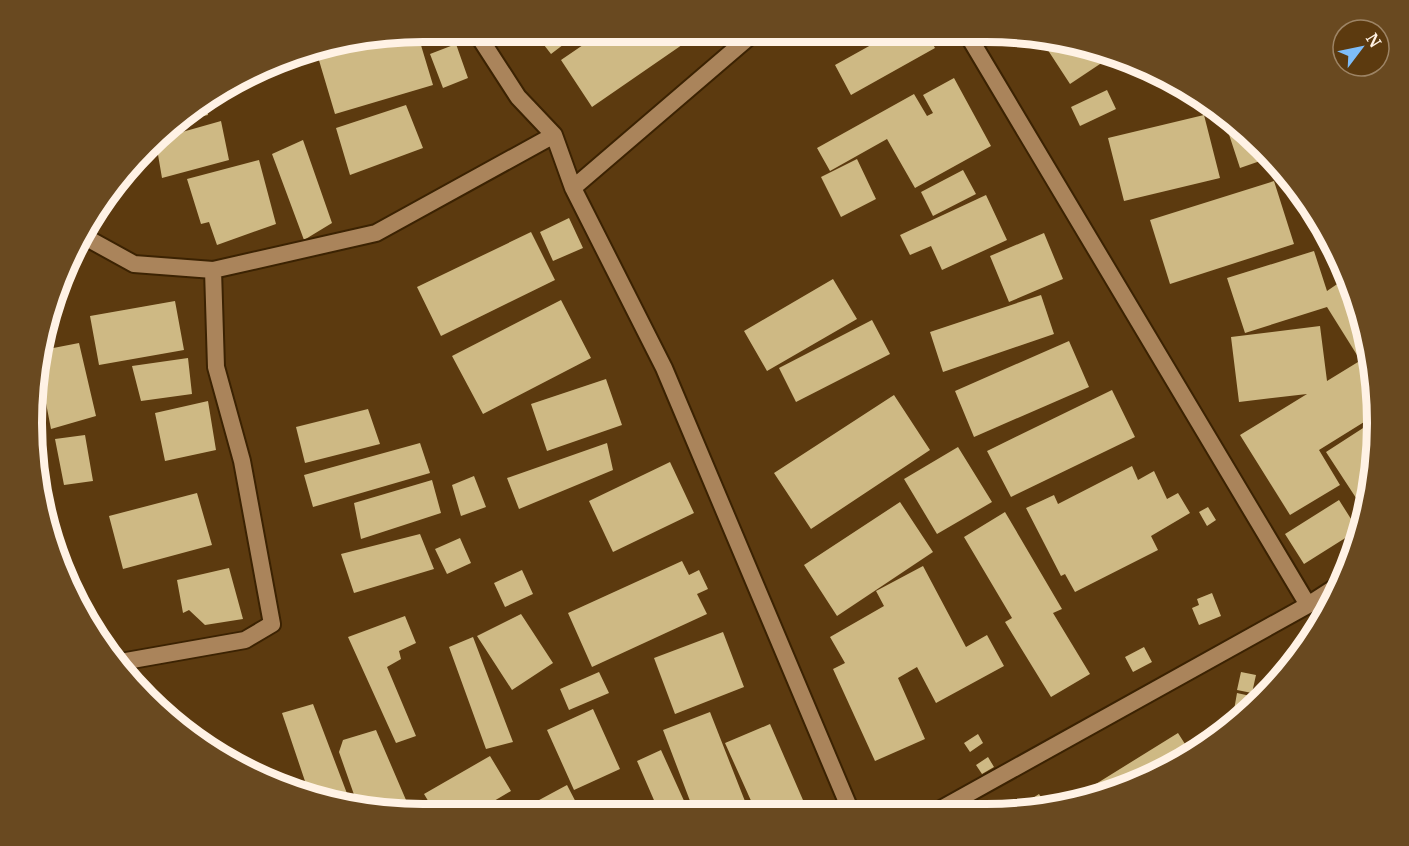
<svg xmlns="http://www.w3.org/2000/svg" width="1409" height="846" font-family="Merriweather,serif">
  <style>
    .building { fill: #ceb984 }
    .lines { fill: none; stroke-linecap: round; stroke-linejoin: round }
    .minor-casing { stroke: #3b2202; stroke-width: 20 }
    .minor { stroke: #aa845b; stroke-width: 16 }
    .rim { fill: none; stroke: #fff2e5; stroke-width: 8 }
  </style>
  <rect width="100%" height="100%" fill="#5c3a0f"/>
  <path class="building" d="M 417,32 L 433,85 L 335,114 L 318,57 L 380,39 Z
    M 534,32 L 580,32 L 551,54 Z
    M 602,32 L 688,32 L 692,38 L 592,107 L 561,60 Z
    M 876,32 L 926,32 L 935,48 L 851,95 L 835,65 L 880,40 Z
    M 1040,38 L 1112,52 L 1115,54 L 1070,84 Z
    M 456,44 L 468,78 L 443,88 L 430,54 Z
    M 1145,69 L 1168,80 L 1157,87 Z
    M 954,78 L 991,146 L 915,188 L 887,139 L 830,171 L 817,148 L 914,94 L 927,116 L 933,113 L 923,95 Z
    M 1107,90 L 1116,109 L 1080,126 L 1071,107 Z
    M 204,102 L 208,115 L 176,122 L 185,112 Z
    M 406,105 L 423,148 L 350,175 L 336,128 Z
    M 1222,113 L 1258,142 L 1263,160 L 1240,168 Z
    M 1204,115 L 1220,178 L 1124,201 L 1108,138 Z
    M 221,121 L 229,160 L 162,178 L 156,143 L 161,138 Z
    M 303,140 L 332,223 L 304,240 L 272,154 Z
    M 857,159 L 876,199 L 841,217 L 821,177 Z
    M 259,160 L 276,224 L 217,245 L 209,222 L 201,224 L 187,179 Z
    M 963,170 L 976,194 L 933,216 L 921,192 Z
    M 1274,181 L 1294,244 L 1170,284 L 1150,220 Z
    M 986,195 L 1007,240 L 942,270 L 931,246 L 910,255 L 900,235 Z
    M 569,218 L 583,248 L 553,261 L 540,232 Z
    M 531,232 L 555,280 L 441,336 L 417,287 Z
    M 1044,233 L 1063,279 L 1009,302 L 990,256 Z
    M 1314,251 L 1327,291 L 1349,276 L 1370,347 L 1371,357 L 1357,355 L 1327,307 L 1245,333 L 1227,278 Z
    M 833,279 L 857,319 L 767,371 L 744,331 Z
    M 1041,295 L 1054,334 L 943,372 L 930,332 Z
    M 561,300 L 591,358 L 483,414 L 452,356 Z
    M 175,301 L 184,350 L 99,365 L 90,316 Z
    M 872,320 L 890,354 L 796,402 L 779,368 Z
    M 1320,326 L 1327,381 L 1358,362 L 1374,388 L 1377,414 L 1319,450 L 1340,485 L 1290,515 L 1240,435 L 1307,394 L 1239,402 L 1231,337 Z
    M 1069,341 L 1089,387 L 974,437 L 955,391 Z
    M 79,343 L 96,416 L 51,429 L 40,372 L 43,350 Z
    M 188,358 L 192,394 L 141,401 L 132,366 Z
    M 1360,358 L 1371,360 L 1373,380 Z
    M 606,379 L 622,425 L 547,451 L 531,404 Z
    M 1112,390 L 1135,437 L 1011,497 L 987,451 Z
    M 894,395 L 930,450 L 811,529 L 774,473 Z
    M 208,401 L 216,450 L 165,461 L 155,413 Z
    M 368,409 L 380,444 L 305,463 L 296,427 Z
    M 1377,419 L 1370,498 L 1360,504 L 1326,452 Z
    M 85,435 L 93,481 L 64,485 L 55,439 Z
    M 420,443 L 430,473 L 313,507 L 304,475 Z
    M 607,443 L 613,470 L 519,509 L 507,478 Z
    M 958,447 L 992,502 L 937,534 L 904,479 Z
    M 670,462 L 694,513 L 613,552 L 589,501 Z
    M 1132,466 L 1138,480 L 1154,471 L 1167,499 L 1178,493 L 1190,513 L 1151,536 L 1158,550 L 1075,592 L 1065,574 L 1061,576 L 1026,508 L 1054,495 L 1058,504 Z
    M 474,476 L 486,507 L 461,516 L 452,485 Z
    M 432,480 L 441,513 L 361,539 L 354,503 Z
    M 197,493 L 212,545 L 123,569 L 109,516 Z
    M 1339,500 L 1358,530 L 1304,564 L 1285,534 Z
    M 900,502 L 933,552 L 837,616 L 804,565 Z
    M 1369,503 L 1362,524 L 1355,511 Z
    M 1208,507 L 1216,520 L 1207,526 L 1199,512 Z
    M 1005,512 L 1062,609 L 1053,613 L 1090,674 L 1051,697 L 1005,622 L 1012,618 L 964,537 Z
    M 420,534 L 434,569 L 354,593 L 341,554 Z
    M 460,538 L 471,563 L 447,574 L 435,549 Z
    M 682,561 L 689,575 L 699,570 L 708,589 L 697,594 L 707,614 L 592,667 L 568,613 Z
    M 923,566 L 966,647 L 987,635 L 1004,666 L 936,703 L 917,667 L 898,678 L 925,739 L 875,761 L 833,669 L 845,663 L 830,637 L 884,606 L 876,591 Z
    M 229,568 L 243,619 L 205,625 L 189,610 L 183,613 L 177,580 Z
    M 522,570 L 533,594 L 505,607 L 494,583 Z
    M 1212,593 L 1221,616 L 1199,625 L 1192,608 L 1199,605 L 1197,599 Z
    M 521,614 L 553,663 L 512,690 L 477,636 Z
    M 405,616 L 416,643 L 399,651 L 401,659 L 387,667 L 416,736 L 396,743 L 348,637 Z
    M 723,632 L 744,687 L 675,714 L 654,658 Z
    M 473,637 L 513,742 L 486,749 L 449,647 Z
    M 1144,647 L 1152,662 L 1133,672 L 1125,657 Z
    M 599,672 L 609,693 L 569,710 L 560,689 Z
    M 1241,672 L 1256,675 L 1252,693 L 1237,690 Z
    M 1260,683 L 1272,686 L 1262,697 L 1257,695 Z
    M 1237,693 L 1255,697 L 1253,707 L 1244,717 L 1231,727 Z
    M 313,704 L 351,804 L 310,796 L 282,713 Z
    M 593,709 L 620,769 L 574,790 L 547,730 Z
    M 710,712 L 750,814 L 695,814 L 663,730 Z
    M 770,724 L 806,807 L 816,803 L 821,814 L 757,814 L 725,743 Z
    M 376,730 L 412,814 L 397,814 L 358,806 L 339,752 L 343,740 Z
    M 1178,733 L 1192,755 L 1182,762 L 1112,794 L 1071,802 L 1070,800 Z
    M 978,734 L 983,743 L 970,752 L 964,743 Z
    M 661,750 L 690,814 L 660,814 L 637,761 Z
    M 490,756 L 511,791 L 472,814 L 436,814 L 424,794 Z
    M 988,757 L 994,767 L 982,774 L 976,765 Z
    M 567,785 L 582,814 L 532,814 L 528,806 Z
    M 1039,794 L 1047,807 L 1023,812 L 1019,807 Z
    M 1013,801 L 1019,812 L 1006,814 L 1003,807 Z"/>
  <g class="lines">
    <g class="minor-casing">
      <path id="minor" d="M 476,32 L 518,97 L 554,135 L 573,188 L 664,368 L 852,814
        M 966,32 L 1308,605 L 1342,583
        M 573,188 L 755,32
        M 84,234 L 85,237 L 134,264 L 213,270 L 376,233 L 554,135
        M 115,663 L 245,640 L 272,624 L 242,461 L 216,367 L 213,270
        M 932,814 L 1308,605"/>
    </g>
    <use href="#minor" class="minor"/>
  </g>
  <path d="M0 0H1409V846H0ZM423 42H986A381 381 0 0 1 1367 423V423A381 381 0 0 1 986 804H423A381 381 0 0 1 42 423V423A381 381 0 0 1 423 42Z" fill="#694920" fill-rule="evenodd"/>
  <path class="rim" d="M423 42H986A381 381 0 0 1 1367 423V423A381 381 0 0 1 986 804H423A381 381 0 0 1 42 423V423A381 381 0 0 1 423 42Z"/>
  <g transform="translate(1361 48) rotate(58)"><circle r="28" fill="#5c3a0f" stroke="#9d8465" stroke-width="1.5"/>
  <path d="M0-4.5L10 22L0 15L-10 22Z" fill="#7ebdf9"/>
  <text y="-9" font-size="16" font-weight="bold" text-anchor="middle" fill="#fff2e5">N</text>
  </g>
</svg>
